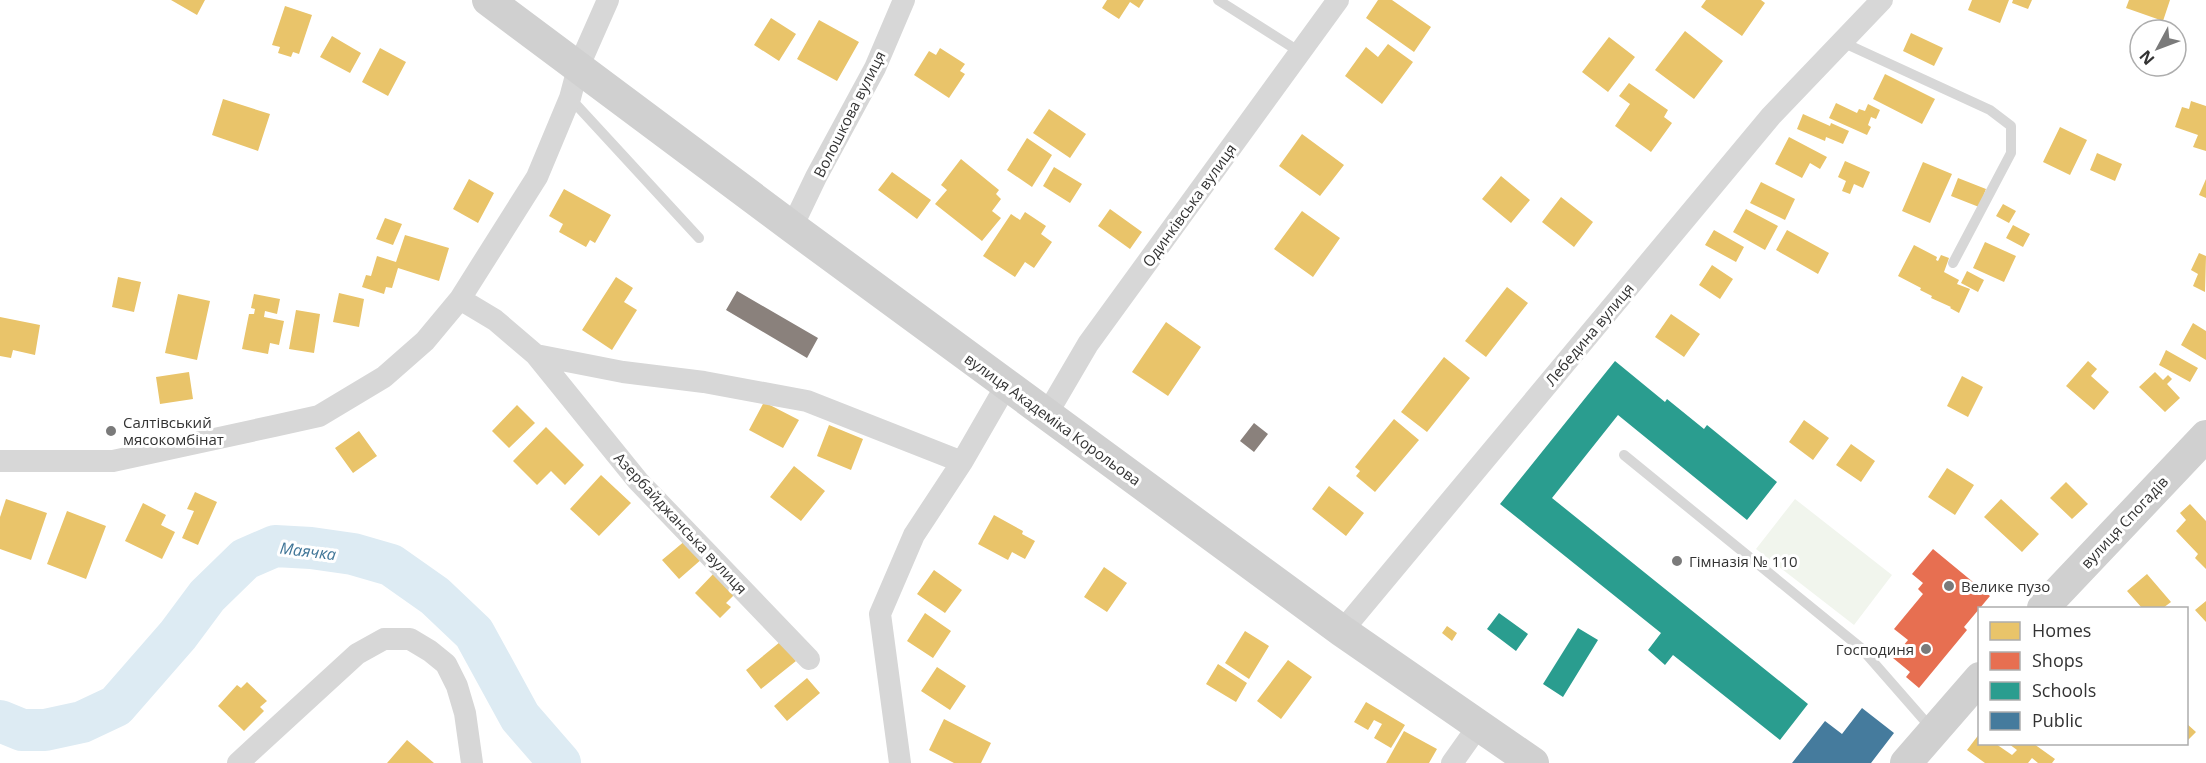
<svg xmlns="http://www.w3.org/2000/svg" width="2206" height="763" font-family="'Open Sans',sans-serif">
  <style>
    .garden { fill: #f1f5ed }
    .homes { fill: #e9c46a }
    .shops { fill: #e76f51 }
    .schools { fill: #2a9d8f }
    .public { fill: #457b9d }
    .industry { fill: #8a817c }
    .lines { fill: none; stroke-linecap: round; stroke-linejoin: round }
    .river { stroke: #ddebf3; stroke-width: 42 }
    .lane { stroke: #d7d7d7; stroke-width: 10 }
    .street { stroke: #d7d7d7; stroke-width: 22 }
    .secondary { stroke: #d0d0d0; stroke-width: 32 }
    .poi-dot { fill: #7a7a7a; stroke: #fff; stroke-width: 2 }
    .labels { text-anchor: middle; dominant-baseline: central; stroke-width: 6; stroke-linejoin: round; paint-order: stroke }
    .street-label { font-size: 15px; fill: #333; stroke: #fff }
    .poi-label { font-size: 15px; fill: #333; stroke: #fff; text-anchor: start }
    .water-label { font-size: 16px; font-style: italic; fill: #3f7597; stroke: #fff }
  </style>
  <rect width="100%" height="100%" fill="#fff"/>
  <path class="garden" d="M 1795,499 L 1892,575 L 1854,625 L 1756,549 Z"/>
  <path class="homes" d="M 171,0 L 205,0 L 197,15 Z
    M 1107,0 L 1144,0 L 1139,8 L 1130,2 L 1119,19 L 1102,8 Z
    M 1378,0 L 1392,0 L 1431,27 L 1414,52 L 1366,18 Z
    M 1706,0 L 1761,0 L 1765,3 L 1742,36 L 1701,7 Z
    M 1972,0 L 2009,0 L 2000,23 L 1968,10 Z
    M 2013,0 L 2032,0 L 2028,9 L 2012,3 Z
    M 2129,0 L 2170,0 L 2163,21 L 2126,8 Z
    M 285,6 L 312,15 L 299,54 L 293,52 L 291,57 L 278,53 L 280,47 L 272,45 Z
    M 771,18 L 796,34 L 779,61 L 754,45 Z
    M 819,20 L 859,42 L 837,81 L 797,59 Z
    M 1685,31 L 1723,61 L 1694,99 L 1655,70 Z
    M 1911,33 L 1943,48 L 1934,66 L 1903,51 Z
    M 332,36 L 361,53 L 350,73 L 320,57 Z
    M 1609,37 L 1635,57 L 1608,92 L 1582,72 Z
    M 1388,44 L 1413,62 L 1382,104 L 1345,76 L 1366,47 L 1378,57 Z
    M 380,48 L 406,62 L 388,96 L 362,82 Z
    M 940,48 L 965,64 L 960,71 L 965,74 L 949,98 L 914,75 L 929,51 L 936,55 Z
    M 1885,74 L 1935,99 L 1922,124 L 1873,99 Z
    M 1629,83 L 1668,110 L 1664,117 L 1672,123 L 1651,152 L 1615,126 L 1630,104 L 1619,96 Z
    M 223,99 L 270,114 L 258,151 L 212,135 Z
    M 2191,101 L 2206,106 L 2206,151 L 2193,147 L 2198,135 L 2175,127 L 2182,107 L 2189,109 Z
    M 1836,103 L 1857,113 L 1859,109 L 1865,111 L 1868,104 L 1880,110 L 1876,119 L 1871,117 L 1868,125 L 1871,127 L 1867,135 L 1829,118 Z
    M 1049,109 L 1086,134 L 1070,158 L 1033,133 Z
    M 1803,114 L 1830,126 L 1831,123 L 1849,131 L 1843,144 L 1826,137 L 1825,141 L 1797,129 Z
    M 2060,127 L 2087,140 L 2070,175 L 2043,162 Z
    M 1302,134 L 1344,165 L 1320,196 L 1279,166 Z
    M 1789,137 L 1827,157 L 1820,169 L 1810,163 L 1802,178 L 1775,164 Z
    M 1027,138 L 1052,155 L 1032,187 L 1007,170 Z
    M 2097,153 L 2122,164 L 2115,181 L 2090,170 Z
    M 961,159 L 999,190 L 996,194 L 1001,199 L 992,211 L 1001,218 L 982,241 L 935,204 L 947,190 L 941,185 Z
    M 1845,161 L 1870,172 L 1863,188 L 1854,184 L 1850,194 L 1842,191 L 1846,181 L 1838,177 Z
    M 1923,162 L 1952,174 L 1930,223 L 1902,211 Z
    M 1054,167 L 1082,184 L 1070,203 L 1043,186 Z
    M 892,172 L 931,200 L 917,219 L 878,190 Z
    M 1501,176 L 1530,200 L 1511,223 L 1482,199 Z
    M 1958,178 L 1986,189 L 1979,207 L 1951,196 Z
    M 469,179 L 494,193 L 478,223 L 453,209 Z
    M 2206,179 L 2206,198 L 2199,195 Z
    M 1761,182 L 1795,199 L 1785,220 L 1750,203 Z
    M 564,189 L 611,215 L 595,243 L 590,240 L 586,247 L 559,232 L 563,224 L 549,216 Z
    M 1561,197 L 1593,222 L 1574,247 L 1542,222 Z
    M 2003,204 L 2016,211 L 2009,223 L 1996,216 Z
    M 1110,209 L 1142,232 L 1130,249 L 1098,226 Z
    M 1746,209 L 1778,226 L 1765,250 L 1733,232 Z
    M 1302,211 L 1340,238 L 1313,277 L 1274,249 Z
    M 1025,212 L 1046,226 L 1041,234 L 1052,242 L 1034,268 L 1025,262 L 1015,277 L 983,256 L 1011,214 L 1020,220 Z
    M 385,218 L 402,224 L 393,245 L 376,239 Z
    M 2013,225 L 2030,234 L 2023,247 L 2006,238 Z
    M 1714,230 L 1744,247 L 1736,262 L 1705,245 Z
    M 1787,230 L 1829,253 L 1818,274 L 1776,250 Z
    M 405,235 L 449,248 L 439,281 L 398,268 L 392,288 L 386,287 L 384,294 L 362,287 L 366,275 L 371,276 L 377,256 L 396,262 Z
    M 1985,242 L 2016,256 L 2004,282 L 1973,268 Z
    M 1914,245 L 1937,257 L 1936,260 L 1938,261 L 1941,255 L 1949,258 L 1944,272 L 1959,280 L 1957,284 L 1970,289 L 1959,313 L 1950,308 L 1951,307 L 1931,298 L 1932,296 L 1920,290 L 1921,288 L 1898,276 Z
    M 2199,253 L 2206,256 L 2205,292 L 2193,286 L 2198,274 L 2191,270 Z
    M 1712,265 L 1733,279 L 1720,299 L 1699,285 Z
    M 1967,271 L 1984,280 L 1978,292 L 1961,283 Z
    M 118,277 L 141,282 L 134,312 L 112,307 Z
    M 616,277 L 633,288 L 624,302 L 637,310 L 612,350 L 582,330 Z
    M 1507,287 L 1528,303 L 1486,357 L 1465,341 Z
    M 339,293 L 364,299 L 359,327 L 333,322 Z
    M 178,294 L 210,301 L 197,360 L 165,353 Z
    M 254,294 L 280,299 L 277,314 L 265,311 L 264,317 L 284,321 L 279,345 L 270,343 L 268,354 L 242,349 L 249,314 L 254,314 L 255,309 L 251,308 Z
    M 296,310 L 320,314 L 314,353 L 289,349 Z
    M 1671,314 L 1700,334 L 1684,357 L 1655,337 Z
    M 0,317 L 40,325 L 35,355 L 13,350 L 11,358 L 0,356 Z
    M 1166,322 L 1201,347 L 1168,396 L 1132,372 Z
    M 2193,323 L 2206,331 L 2206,360 L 2181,345 Z
    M 2166,350 L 2198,368 L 2190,382 L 2159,365 Z
    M 1444,357 L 1470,378 L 1427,432 L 1401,412 Z
    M 2088,361 L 2097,369 L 2091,376 L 2109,392 L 2094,410 L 2066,386 Z
    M 189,372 L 193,399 L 160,404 L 156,377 Z
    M 2155,372 L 2163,380 L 2168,375 L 2172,379 L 2167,384 L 2180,398 L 2165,412 L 2139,387 Z
    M 1962,376 L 1983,387 L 1968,417 L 1947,406 Z
    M 764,402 L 799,420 L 783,448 L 749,430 Z
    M 517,405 L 535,423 L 509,448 L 492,431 Z
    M 1394,419 L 1419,440 L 1375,492 L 1356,476 L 1360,471 L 1355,467 Z
    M 1804,420 L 1829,438 L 1813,460 L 1789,442 Z
    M 829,425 L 863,439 L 851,470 L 817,456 Z
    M 546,427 L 584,465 L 565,485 L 551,471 L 537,485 L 513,461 Z
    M 359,431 L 377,456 L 353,473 L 335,448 Z
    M 1851,444 L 1875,461 L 1861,482 L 1836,465 Z
    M 794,466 L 825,491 L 801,521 L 770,497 Z
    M 1947,468 L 1974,485 L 1955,515 L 1928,497 Z
    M 601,475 L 631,503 L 599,536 L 570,509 Z
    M 2066,482 L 2088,504 L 2072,519 L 2050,498 Z
    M 1329,486 L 1364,513 L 1346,536 L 1312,509 Z
    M 195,492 L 217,502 L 198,545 L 182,538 L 194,511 L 187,509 Z
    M 6,499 L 47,513 L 31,560 L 0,549 L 0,517 Z
    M 2001,499 L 2039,534 L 2022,552 L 1984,517 Z
    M 143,503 L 166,515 L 161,525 L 175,532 L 162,559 L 125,541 Z
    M 2190,504 L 2206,521 L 2206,569 L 2195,558 L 2198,554 L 2176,531 L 2186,520 L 2180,513 Z
    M 67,511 L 106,526 L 86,579 L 47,564 Z
    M 994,515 L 1023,531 L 1022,534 L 1035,541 L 1025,559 L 1012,552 L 1008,560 L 978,544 Z
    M 686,540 L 703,558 L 679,579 L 662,560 Z
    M 1104,567 L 1127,583 L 1107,612 L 1084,597 Z
    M 934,570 L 962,590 L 945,613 L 917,594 Z
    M 716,571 L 737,592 L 726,603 L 731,607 L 720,618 L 695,593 Z
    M 2147,574 L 2171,602 L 2163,608 L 2142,608 L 2127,591 Z
    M 2206,601 L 2206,622 L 2195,610 Z
    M 925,613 L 951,631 L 933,658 L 907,641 Z
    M 1447,626 L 1457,633 L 1452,641 L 1442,633 Z
    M 1245,631 L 1269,646 L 1249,679 L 1225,663 Z
    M 780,642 L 796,661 L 761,689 L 746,670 Z
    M 1288,660 L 1312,677 L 1281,719 L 1257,701 Z
    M 1218,664 L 1247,683 L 1236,702 L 1206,684 Z
    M 937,667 L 966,686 L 950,710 L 921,691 Z
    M 807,678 L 820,693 L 787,721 L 774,706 Z
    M 247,682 L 267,701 L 260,707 L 264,711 L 244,731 L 218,706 L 237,685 L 241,688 Z
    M 1366,702 L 1405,725 L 1391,748 L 1374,738 L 1382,724 L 1374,720 L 1368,730 L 1354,722 Z
    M 944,719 L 991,743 L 981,763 L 954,763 L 929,750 Z
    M 2186,723 L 2196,732 L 2186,742 Z
    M 1404,731 L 1437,749 L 1429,763 L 1386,763 Z
    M 1980,733 L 1980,744 L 1996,744 L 2012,755 L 2017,750 L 2009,744 L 2034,744 L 2055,759 L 2052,763 L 2038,763 L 2032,758 L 2028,763 L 1985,763 L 1967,750 Z
    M 407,740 L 434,763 L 387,763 Z"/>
  <path class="shops" d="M 1933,549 L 1990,596 L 1964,627 L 1967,630 L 1919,688 L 1906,677 L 1910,672 L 1893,658 L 1908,640 L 1894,629 L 1923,594 L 1918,589 L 1923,583 L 1912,574 Z"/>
  <path class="schools" d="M 1615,361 L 1665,402 L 1667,399 L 1704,429 L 1707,425 L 1777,482 L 1747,520 L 1618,415 L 1552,498 L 1808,704 L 1780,740 L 1673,655 L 1665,665 L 1648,650 L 1661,633 L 1500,504 Z
    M 1499,613 L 1528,634 L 1516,651 L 1487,629 Z
    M 1578,628 L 1598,640 L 1563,697 L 1543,684 Z"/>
  <path class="public" d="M 1862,708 L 1894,733 L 1871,763 L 1792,763 L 1825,721 L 1842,734 Z"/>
  <path class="industry" d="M 737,291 L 818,338 L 807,358 L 726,310 Z
    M 1254,423 L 1268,434 L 1254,452 L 1240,441 Z"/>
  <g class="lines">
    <path class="river" d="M 0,721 L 22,730 L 45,730 L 82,722 L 116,706 L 178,635 L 207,596 L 245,559 L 275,546 L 311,548 L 353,554 L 391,565 L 435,596 L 474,633 L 520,717 L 560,763"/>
    <path class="lane" d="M 1218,0 L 1300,52
      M 1842,42 L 1990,110 L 2011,126 L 2011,153 L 1953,263
      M 570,98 L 699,238
      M 1624,455 L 1861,648 L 1931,728"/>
    <path class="street" d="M 792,227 L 816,177 L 875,68 L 904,0
      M 460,299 L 495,320 L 536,355 L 623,372 L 704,382 L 807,401 L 962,462
      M 536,355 L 638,481 L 809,659
      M 1047,414 L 1088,344 L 1338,0
      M 0,461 L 113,461 L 274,426 L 319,416 L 384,377 L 425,341 L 460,299 L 537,177 L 570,98 L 578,68 L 608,0
      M 1342,631 L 1771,116 L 1882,0
      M 238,763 L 357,654 L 384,639 L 410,639 L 430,651 L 446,664 L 457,686 L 465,713 L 472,763
      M 900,763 L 880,614 L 914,535 L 962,462 L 1007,384
      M 1452,763 L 1479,725"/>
    <path class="secondary" d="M 488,0 L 792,227 L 1342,631 L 1533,763
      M 2043,608 L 2206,436
      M 1906,763 L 1980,678"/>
  </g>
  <g class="poi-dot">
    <circle cx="111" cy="431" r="6"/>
    <circle cx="1677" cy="561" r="6"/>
    <circle cx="1949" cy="586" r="6"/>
    <circle cx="1926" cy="649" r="6"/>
  </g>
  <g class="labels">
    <g class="street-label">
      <text transform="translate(849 114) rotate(-63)">Волошкова вулиця</text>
      <text transform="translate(1189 205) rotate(-54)">Одинківська вулиця</text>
      <text transform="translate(1589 334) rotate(-50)">Лебедина вулиця</text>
      <text transform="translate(1053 419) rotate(36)">вулиця Академіка Корольова</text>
      <text transform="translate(2124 522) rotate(-47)">вулиця Спогадів</text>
      <text transform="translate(681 523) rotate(47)">Азербайджанська вулиця</text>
    </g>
    <g class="poi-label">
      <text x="123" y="422">Салтівський<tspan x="123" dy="17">мясокомбінат</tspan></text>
      <text x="1689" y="561">Гімназія № 110</text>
      <text x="1961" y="586">Велике пузо</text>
      <text x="1914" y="649" text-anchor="end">Господиня</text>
    </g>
    <g class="water-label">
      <text transform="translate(308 551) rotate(7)">Маячка</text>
    </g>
  </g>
  <rect x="1978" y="607" width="210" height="138" fill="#ffffff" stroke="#adadad" stroke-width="1.5"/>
  <rect x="1990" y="622" width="30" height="18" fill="#e9c46a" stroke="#adadad" stroke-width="1.5"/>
  <text x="2032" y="637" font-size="18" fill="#333333">Homes</text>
  <rect x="1990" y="652" width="30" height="18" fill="#e76f51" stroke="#adadad" stroke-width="1.5"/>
  <text x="2032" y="667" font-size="18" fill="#333333">Shops</text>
  <rect x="1990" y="682" width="30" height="18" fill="#2a9d8f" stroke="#adadad" stroke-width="1.5"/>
  <text x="2032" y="697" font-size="18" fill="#333333">Schools</text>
  <rect x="1990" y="712" width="30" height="18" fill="#457b9d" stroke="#adadad" stroke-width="1.5"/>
  <text x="2032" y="727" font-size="18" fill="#333333">Public</text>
  <g transform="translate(2158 48) rotate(229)"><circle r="28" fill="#ffffff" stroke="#adadad" stroke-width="1.5"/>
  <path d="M0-4.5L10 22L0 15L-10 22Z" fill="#7a7a7a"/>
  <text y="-9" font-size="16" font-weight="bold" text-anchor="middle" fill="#333333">N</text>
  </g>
</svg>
